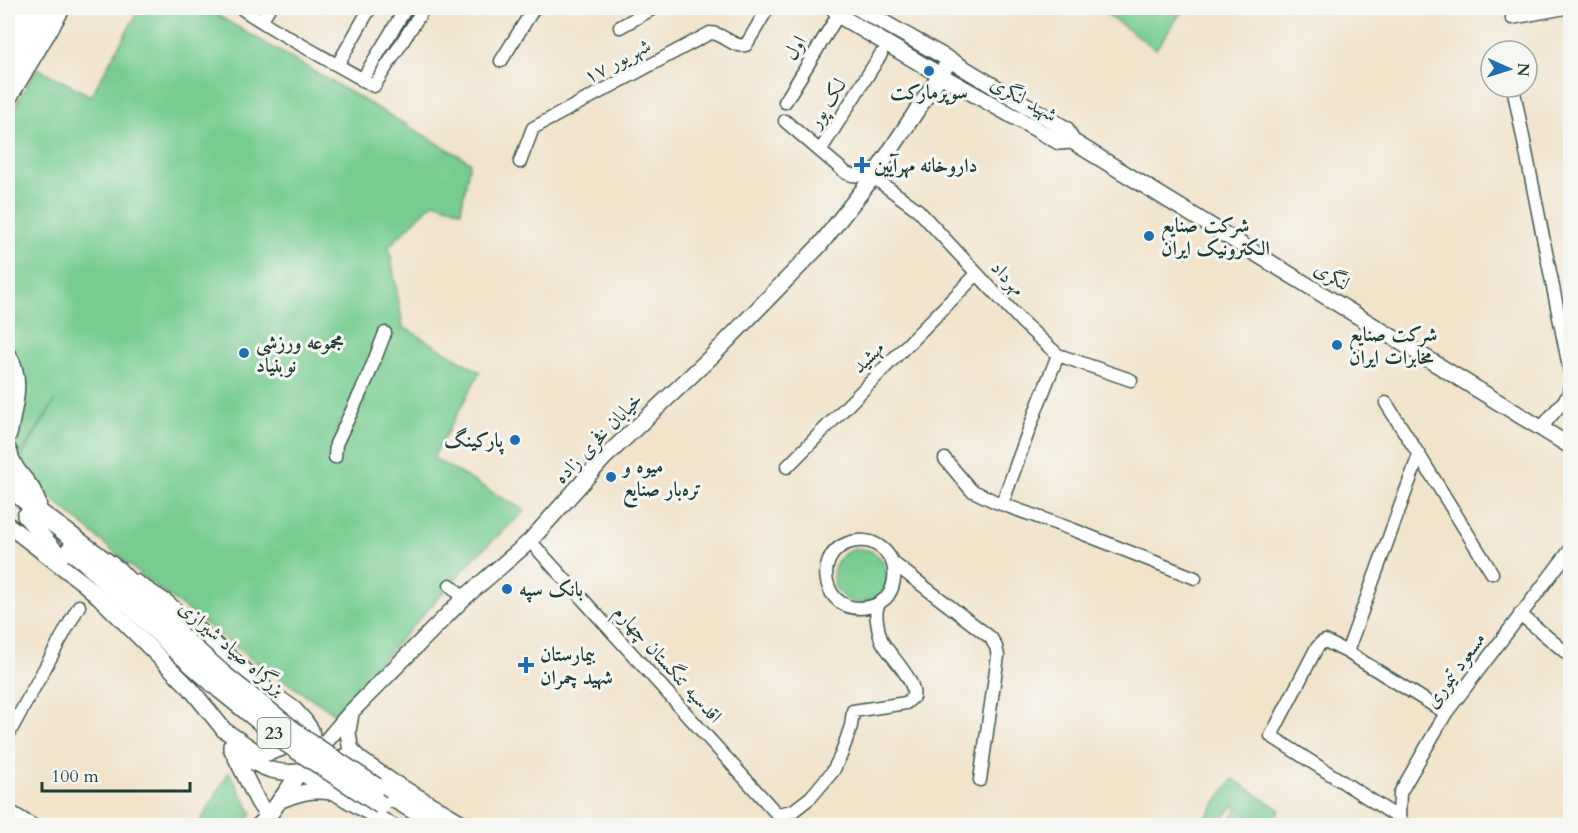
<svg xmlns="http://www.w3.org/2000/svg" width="1578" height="833" font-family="Cardo,Amiri,serif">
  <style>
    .green { fill: #77cc90; stroke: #4b8462; stroke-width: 1.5 }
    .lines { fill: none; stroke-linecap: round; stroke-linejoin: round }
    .minor-casing { stroke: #3f564b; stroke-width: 15 }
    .major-casing { stroke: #3f564b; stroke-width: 18 }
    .highway-casing { stroke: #3f564b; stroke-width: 21 }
    .minor { stroke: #fff; stroke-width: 12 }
    .major { stroke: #fff; stroke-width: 15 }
    .highway { stroke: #fff; stroke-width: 18 }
    .highway-bridge-casing { stroke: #3f564b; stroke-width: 21; stroke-linecap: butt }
    .highway-bridge { stroke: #fff; stroke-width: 18 }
    .poi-dot { fill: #1f6fb2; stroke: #f6f6f2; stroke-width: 2 }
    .labels { text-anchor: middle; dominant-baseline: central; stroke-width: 6; stroke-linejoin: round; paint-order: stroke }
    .shield { fill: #f6f6f2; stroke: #60746d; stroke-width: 1.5 }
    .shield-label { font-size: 18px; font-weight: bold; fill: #1f3d34 }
    .street-label { font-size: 20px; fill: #1f3d34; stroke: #f6f6f2 }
    .poi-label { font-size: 20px; font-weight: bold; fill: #1f3d34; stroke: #f6f6f2; text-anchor: start }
  </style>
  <rect width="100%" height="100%" fill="#f6f6f2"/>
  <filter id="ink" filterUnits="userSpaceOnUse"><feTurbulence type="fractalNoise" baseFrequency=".0167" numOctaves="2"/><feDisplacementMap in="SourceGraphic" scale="12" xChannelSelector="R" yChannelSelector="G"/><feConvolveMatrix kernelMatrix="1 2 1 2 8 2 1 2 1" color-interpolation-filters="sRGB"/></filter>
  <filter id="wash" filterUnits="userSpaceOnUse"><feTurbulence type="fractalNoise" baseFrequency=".008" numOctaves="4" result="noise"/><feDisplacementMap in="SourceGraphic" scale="24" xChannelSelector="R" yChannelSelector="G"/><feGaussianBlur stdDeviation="1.35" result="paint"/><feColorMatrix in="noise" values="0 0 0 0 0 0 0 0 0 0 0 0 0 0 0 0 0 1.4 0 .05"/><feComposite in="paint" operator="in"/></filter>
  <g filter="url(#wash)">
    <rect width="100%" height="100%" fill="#f2e3cb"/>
    <path class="green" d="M 140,8 L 205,8 L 470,162 L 461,211 L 434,202 L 389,246 L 403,327 L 480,372 L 433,458 L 525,511 L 476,556 L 334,713 L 257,663 L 142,576 L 48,495 L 21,458 L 55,401 L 15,463 L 11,447 L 13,355 L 8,348 L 8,118 L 37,68 L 91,96 Z
      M 1098,8 L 1184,8 L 1156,49 Z
      M833 576a27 27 0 1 1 54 0a27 27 0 1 1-54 0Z
      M 229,772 L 252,813 L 245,825 L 198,825 Z
      M 1233,779 L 1280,810 L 1270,825 L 1261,825 L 1233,806 L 1217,825 L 1189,825 L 1198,824 L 1204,820 Z
      M 1236,811 L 1257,825 L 1226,825 Z"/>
  </g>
  <g filter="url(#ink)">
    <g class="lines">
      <g class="minor-casing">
        <path id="minor" d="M 241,8 C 283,37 330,60 374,86 L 424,8
          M 1512,18 L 1565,8
          M 261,21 L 269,8
          M 620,27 L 654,8
          M 881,54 L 820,151 L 846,173 L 852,175 L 873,177 L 918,210 L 1022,322 L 1058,355 L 1131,380
          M 501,61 L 534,8
          M 338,64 L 370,8
          M 362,80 L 406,8
          M 1513,87 L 1570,372
          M 785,102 L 838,15
          M 785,121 L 820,151
          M 520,162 L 533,128 L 710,33 C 724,33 732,48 746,45 L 768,8
          M 1386,403 L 1419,455
          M 1541,428 L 1568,396 L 1570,387
          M 335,457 L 336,444 L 367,379 L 385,333
          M 945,459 L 971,490 L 996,502 L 1074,530 L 1195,578
          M 787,467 L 977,274
          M 1002,504 L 1038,405 L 1058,355
          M 530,541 L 777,814 L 793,811 L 811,797 L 833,771 L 841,755 L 851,726 L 853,711 L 906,703 L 913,697 C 917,681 891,657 883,643 C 879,637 878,628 877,621 C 876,616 876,608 879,604 C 881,601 884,600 886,598 C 894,589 896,575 893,564 C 889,553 881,546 871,542 C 863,540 856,540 848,543 C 808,557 826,625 878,604
          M 892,562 L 991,638 L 996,647 L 998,656 L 980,780
          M 450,585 L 464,598
          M 1520,614 L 1570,656
          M 1347,652 L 1325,641 L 1321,643 L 1316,649 L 1271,736 L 1399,818
          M 1446,713 L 1347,652 L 1419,455 L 1492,573
          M 8,735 L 79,606
          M 1404,826 L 1399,818 L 1400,793 L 1446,713 L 1570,550"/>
      </g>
      <g class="major-casing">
        <path id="major" d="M 834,8 L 838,15 L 940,75 L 1059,142 L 1072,141
          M 858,8 L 950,60 L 1066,129 L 1072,141 L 1570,446
          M 25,516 L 61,557
          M 8,525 L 82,582 L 99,597 L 191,689 L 224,730 L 255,751 L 268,753 L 280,749 L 286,737 L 287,725 L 285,716 L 267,690
          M 135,582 L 166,602 L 267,690 L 294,709 L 304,720 L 311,730 L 313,742 L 313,754
          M 351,713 L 348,732 L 350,746 L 355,756 L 391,781 L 467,826
          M 231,746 C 255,764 268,775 300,772 L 392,826
          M 231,748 L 258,802 L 268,817
          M 279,801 C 297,793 311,789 331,792
          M 8,812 L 31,826
          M 258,826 L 268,817 L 300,772 L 351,712 L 464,598 L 530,541 L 604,458 L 712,356 L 820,245 L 873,177 L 950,60"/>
      </g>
      <g class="highway-casing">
        <path id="highway" d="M 8,33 L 23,8
          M 8,64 L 41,8
          M 8,97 L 61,8
          M 8,357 C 22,382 12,407 8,433
          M 8,452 C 11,468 22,477 31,490 C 33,494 35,499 37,504
          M 8,485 L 41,514 L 117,570 L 180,636
          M 70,550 L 85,561 L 175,649
          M 327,788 C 326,783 325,777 325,773 C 327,761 346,758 355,756
          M 385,793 L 441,826"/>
      </g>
      <use href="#minor" class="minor"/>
      <use href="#major" class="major"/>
      <use href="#highway" class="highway"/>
      <g class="highway-bridge-casing">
        <path id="highway-bridge" d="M 180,636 L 226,677 L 305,740 L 376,787
          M 175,649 L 220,689 L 288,744 L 381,805"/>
      </g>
      <use href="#highway-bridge" class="highway-bridge"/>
    </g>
  </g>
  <g class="poi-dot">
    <circle cx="929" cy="71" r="6"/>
    <path d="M859 156h6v6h6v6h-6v6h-6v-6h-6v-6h6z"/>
    <circle cx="1149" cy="236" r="6"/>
    <circle cx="1337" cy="345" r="6"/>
    <circle cx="244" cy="353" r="6"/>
    <circle cx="515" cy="440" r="6"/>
    <circle cx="611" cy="477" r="6"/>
    <circle cx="507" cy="589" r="6"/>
    <path d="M523 656h6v6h6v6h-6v6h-6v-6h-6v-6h6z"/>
  </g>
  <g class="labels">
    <rect class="shield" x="257.5" y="718" width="33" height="30" rx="4.5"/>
    <g class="shield-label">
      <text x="274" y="733">23</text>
    </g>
    <g class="street-label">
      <text transform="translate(795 48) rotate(-59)">اول</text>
      <text transform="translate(617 61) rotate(-28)">۱۷ شهریور</text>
      <text transform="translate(1024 99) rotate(29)">شهید لنگری</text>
      <text transform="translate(827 103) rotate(-58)">لک پور</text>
      <text transform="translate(1332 276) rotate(31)">لنگری</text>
      <text transform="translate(1008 278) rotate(47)">مهرداد</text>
      <text transform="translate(868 357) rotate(-45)">مهشید</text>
      <text transform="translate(598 438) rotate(-46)">خیابان فخری زاده</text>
      <text transform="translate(232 648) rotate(41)">بزرگراه صیاد شیرازی</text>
      <text transform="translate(668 664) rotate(48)">اقدسیه تنگستان چهارم</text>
      <text transform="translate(1455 670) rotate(-54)">مسعود تیموری</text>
    </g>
    <g class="poi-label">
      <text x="929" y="92" text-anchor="middle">سوپرمارکت</text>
      <text x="874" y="165">داروخانه مهرآیین</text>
      <text x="1161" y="225">شرکت صنایع<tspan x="1161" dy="23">الکترونیک ایران</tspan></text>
      <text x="1349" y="334">شرکت صنایع<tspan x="1349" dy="23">مخابرات ایران</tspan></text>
      <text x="256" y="342">مجموعه ورزشی<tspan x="256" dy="23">نوبنیاد</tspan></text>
      <text x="503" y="440" text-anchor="end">پارکینگ</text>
      <text x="623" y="466">میوه و<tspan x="623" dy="23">تره‌بار صنایع</tspan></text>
      <text x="519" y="589">بانک سپه</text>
      <text x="540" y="654">بیمارستان<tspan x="540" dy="23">شهید چمران</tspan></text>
    </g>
  </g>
  <rect width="1578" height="833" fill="none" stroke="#f6f6f2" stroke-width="30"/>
  <g transform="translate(1509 69) rotate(93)"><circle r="28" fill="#f6f6f2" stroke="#a0aca6" stroke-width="1.5"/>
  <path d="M0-4.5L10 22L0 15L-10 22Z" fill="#1f6fb2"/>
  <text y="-9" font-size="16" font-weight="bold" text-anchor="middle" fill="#1f3d34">N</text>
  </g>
  <path d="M42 782v9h148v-9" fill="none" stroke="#1f3d34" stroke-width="3"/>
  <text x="51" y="782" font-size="18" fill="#1f3d34" stroke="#f6f6f2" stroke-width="4.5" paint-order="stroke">100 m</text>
</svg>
